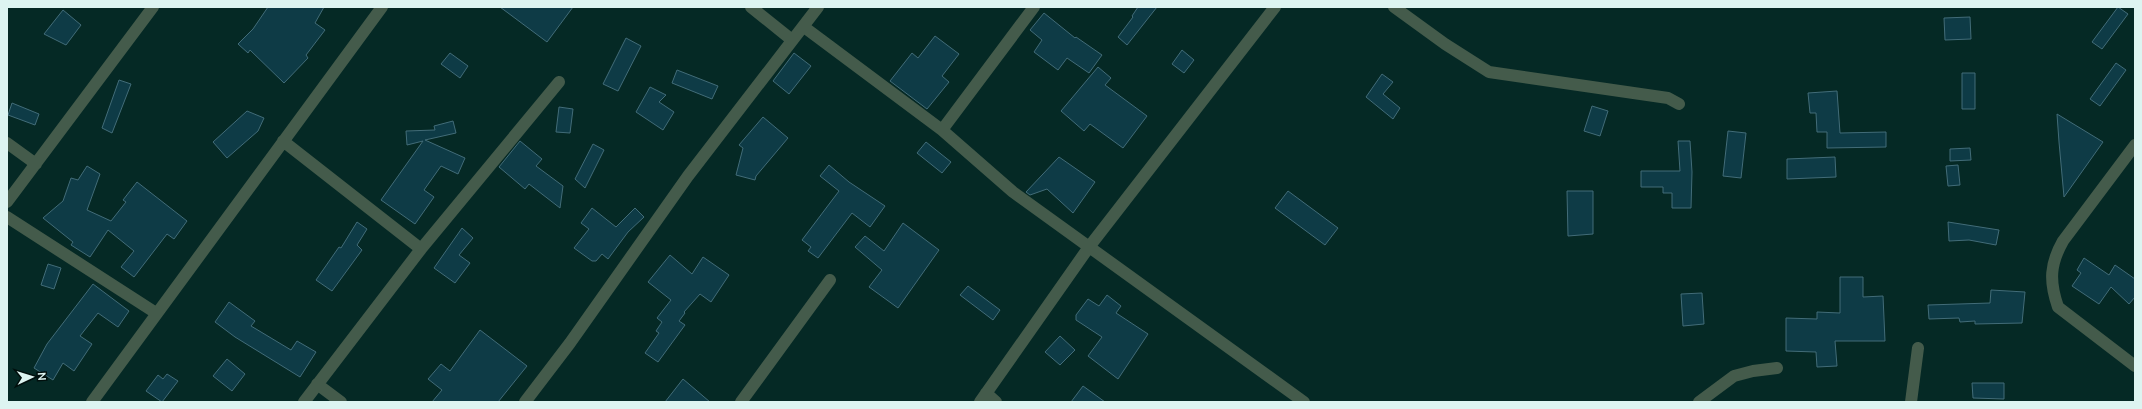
<svg xmlns="http://www.w3.org/2000/svg" width="2142" height="409" font-family="Mulish,sans-serif">
  <style>
    .building { fill: #0e3b46; stroke: #426c78 }
    .lines { fill: none; stroke-linecap: round; stroke-linejoin: round }
    .street { stroke: #445b4b; stroke-width: 12 }
  </style>
  <rect width="100%" height="100%" fill="#052925"/>
  <path class="building" d="M 268,7 L 324,7 L 315,23 L 325,30 L 306,55 L 308,58 L 284,83 L 250,50 L 248,53 L 238,44 L 253,29 Z
    M 500,7 L 573,7 L 547,42 Z
    M 1138,7 L 1157,7 L 1127,45 L 1118,37 L 1133,17 L 1132,16 Z
    M 2118,7 L 2128,14 L 2102,49 L 2092,42 Z
    M 63,10 L 81,25 L 66,45 L 44,34 Z
    M 1044,13 L 1075,38 L 1076,37 L 1102,55 L 1089,73 L 1067,58 L 1058,70 L 1034,52 L 1042,40 L 1030,30 Z
    M 1970,17 L 1971,39 L 1945,40 L 1944,18 Z
    M 935,36 L 959,54 L 942,76 L 949,82 L 927,109 L 890,81 L 912,53 L 918,58 Z
    M 626,38 L 641,46 L 618,91 L 603,84 Z
    M 1182,50 L 1194,60 L 1184,73 L 1172,64 Z
    M 450,53 L 468,66 L 460,78 L 441,64 Z
    M 794,53 L 811,66 L 789,94 L 773,81 Z
    M 2116,63 L 2126,70 L 2100,106 L 2090,99 Z
    M 1098,67 L 1111,78 L 1105,85 L 1147,116 L 1123,148 L 1090,124 L 1084,131 L 1061,111 Z
    M 677,70 L 718,86 L 712,99 L 672,83 Z
    M 1962,73 L 1975,73 L 1975,109 L 1962,109 Z
    M 1382,74 L 1393,82 L 1383,94 L 1400,108 L 1393,119 L 1366,97 Z
    M 119,80 L 131,84 L 112,133 L 102,128 Z
    M 650,87 L 666,95 L 659,102 L 674,112 L 663,130 L 636,112 Z
    M 1837,91 L 1840,133 L 1886,132 L 1886,147 L 1827,148 L 1827,132 L 1817,132 L 1816,113 L 1810,113 L 1808,93 Z
    M 12,103 L 39,114 L 35,125 L 8,115 Z
    M 1592,106 L 1608,111 L 1600,136 L 1584,131 Z
    M 559,107 L 573,109 L 570,133 L 556,132 Z
    M 247,111 L 264,118 L 258,131 L 227,158 L 213,142 Z
    M 2057,114 L 2103,142 L 2064,197 L 2059,142 Z
    M 763,117 L 788,138 L 756,176 L 755,180 L 736,175 L 743,148 L 739,145 Z
    M 453,121 L 456,133 L 425,140 L 465,158 L 458,174 L 441,166 L 424,190 L 434,197 L 415,224 L 381,200 L 423,141 L 407,145 L 406,131 L 435,130 L 434,126 Z
    M 1728,131 L 1746,133 L 1741,178 L 1723,176 Z
    M 520,141 L 542,159 L 536,166 L 563,186 L 560,208 L 529,184 L 525,189 L 499,167 Z
    M 1678,141 L 1690,141 L 1692,172 L 1691,208 L 1672,208 L 1672,193 L 1663,193 L 1663,187 L 1641,187 L 1641,171 L 1680,171 Z
    M 926,142 L 951,162 L 942,173 L 917,153 Z
    M 593,144 L 604,150 L 585,188 L 575,179 Z
    M 1970,148 L 1971,160 L 1950,161 L 1950,149 Z
    M 1059,157 L 1095,182 L 1073,213 L 1047,189 L 1030,195 L 1026,192 Z
    M 1835,157 L 1836,177 L 1787,179 L 1787,159 Z
    M 829,165 L 849,182 L 885,206 L 870,227 L 852,213 L 818,258 L 808,251 L 811,247 L 802,240 L 839,191 L 820,176 Z
    M 1958,165 L 1960,185 L 1948,186 L 1946,166 Z
    M 87,166 L 100,174 L 87,210 L 111,221 L 126,202 L 123,200 L 137,182 L 187,221 L 174,239 L 167,234 L 134,277 L 121,267 L 134,251 L 108,230 L 90,257 L 71,245 L 73,242 L 43,218 L 63,201 L 71,178 L 78,180 Z
    M 1288,191 L 1338,228 L 1325,245 L 1275,208 Z
    M 1567,191 L 1593,191 L 1593,234 L 1568,236 Z
    M 592,208 L 616,227 L 635,208 L 644,217 L 628,232 L 608,259 L 602,254 L 596,261 L 592,261 L 574,248 L 589,229 L 581,223 Z
    M 357,222 L 367,229 L 357,245 L 362,250 L 332,291 L 316,280 L 339,247 L 341,248 Z
    M 1948,222 L 1999,230 L 1996,245 L 1969,240 L 1949,241 Z
    M 903,223 L 939,250 L 898,308 L 869,287 L 882,270 L 855,247 L 865,236 L 884,251 Z
    M 462,228 L 473,238 L 459,255 L 470,263 L 455,283 L 434,268 Z
    M 670,255 L 692,274 L 703,257 L 729,275 L 711,302 L 700,294 L 684,312 L 685,313 L 679,321 L 685,325 L 658,362 L 645,353 L 659,333 L 656,331 L 662,322 L 657,318 L 671,300 L 648,282 Z
    M 2084,258 L 2109,275 L 2115,265 L 2135,279 L 2135,297 L 2129,304 L 2111,287 L 2099,304 L 2072,286 L 2081,273 L 2077,270 Z
    M 48,264 L 61,268 L 54,289 L 41,285 Z
    M 1840,277 L 1863,277 L 1863,297 L 1883,296 L 1885,341 L 1835,341 L 1837,366 L 1817,367 L 1816,352 L 1786,351 L 1786,318 L 1817,319 L 1817,312 L 1840,313 Z
    M 93,284 L 129,311 L 118,327 L 98,313 L 80,336 L 92,344 L 74,371 L 63,363 L 53,380 L 34,368 L 47,344 Z
    M 968,286 L 1000,310 L 993,320 L 960,295 Z
    M 1991,290 L 2025,292 L 2022,323 L 1975,324 L 1975,321 L 1960,322 L 1959,318 L 1929,319 L 1928,305 L 1990,303 Z
    M 1702,293 L 1704,324 L 1683,326 L 1681,294 Z
    M 1107,295 L 1121,306 L 1116,313 L 1148,334 L 1118,379 L 1088,356 L 1102,337 L 1076,320 L 1076,315 L 1088,299 L 1099,306 Z
    M 229,302 L 255,321 L 251,326 L 291,350 L 297,341 L 316,352 L 300,377 L 235,337 L 215,322 Z
    M 480,330 L 527,366 L 498,402 L 432,402 L 442,390 L 428,379 L 441,364 L 450,371 Z
    M 1060,336 L 1075,350 L 1060,365 L 1045,352 Z
    M 227,359 L 245,374 L 232,391 L 213,376 Z
    M 167,374 L 178,381 L 162,402 L 146,391 L 158,375 L 163,379 Z
    M 683,379 L 710,402 L 665,402 Z
    M 1972,383 L 2004,383 L 2004,399 L 1973,398 Z
    M 1083,386 L 1105,402 L 1071,402 Z"/>
  <g class="lines">
    <path class="street" d="M 751,7 L 792,40
      M 1394,7 L 1445,44 L 1489,72 L 1668,98 L 1679,104
      M 804,27 L 942,130 L 1013,192 L 1304,402
      M 942,130 L 1034,7
      M 283,141 L 421,249
      M 7,143 L 36,164
      M 2135,145 L 2063,241 C 2050,264 2049,281 2058,307 L 2135,366
      M 7,202 L 153,7
      M 7,217 L 156,313
      M 317,384 L 341,402
      M 986,393 L 996,402
      M 92,402 L 382,7
      M 304,402 L 421,249 L 559,82
      M 525,402 L 570,343 L 688,176 L 818,7
      M 741,402 L 830,280
      M 980,402 L 1089,247 L 1275,7
      M 1699,402 L 1734,376 L 1753,371 L 1777,368
      M 1911,402 L 1918,348"/>
  </g>
  <rect width="2142" height="409" fill="none" stroke="#ddf4f1" stroke-width="16"/>
  <g transform="translate(32 377) rotate(86)" stroke="#010f0d" stroke-width="3" paint-order="stroke">
  <path d="M0-3L7 15L0 10L-7 15Z" fill="#ddf4f1"/>
  <text y="-6" font-size="11" font-weight="bold" text-anchor="middle" fill="#ddf4f1">N</text>
  </g>
</svg>
